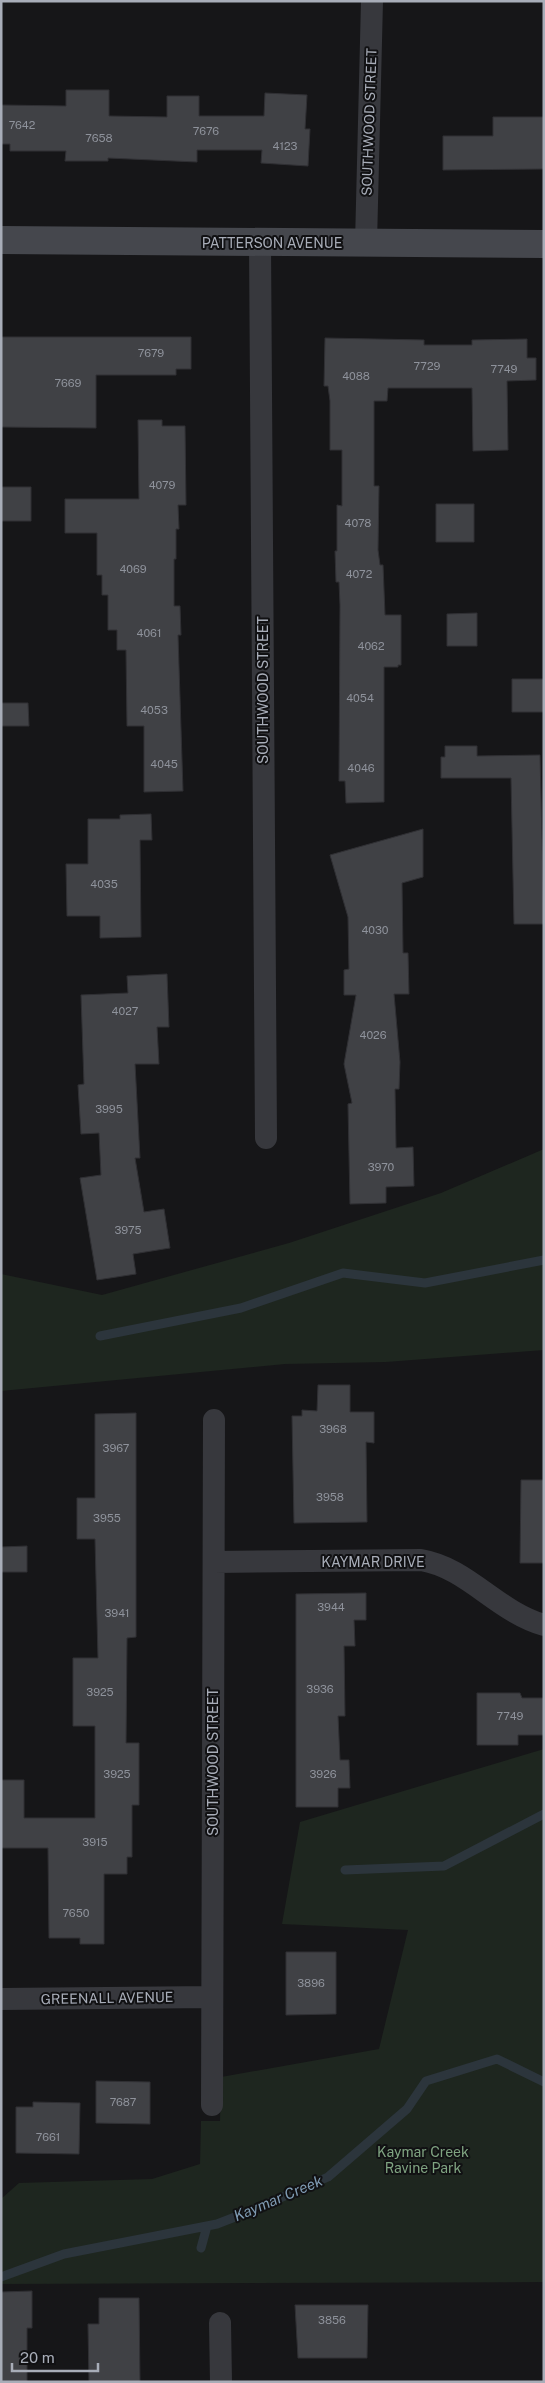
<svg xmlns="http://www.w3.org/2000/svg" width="545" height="2383" font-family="'Public Sans',sans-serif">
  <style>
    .green { fill: #1e261f }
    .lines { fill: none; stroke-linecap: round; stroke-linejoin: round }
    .stream { stroke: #2c353c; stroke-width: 9 }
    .building { fill: #404145; stroke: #303034 }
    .street { stroke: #37383d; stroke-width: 22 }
    .secondary { stroke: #45474d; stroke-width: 28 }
    .labels { text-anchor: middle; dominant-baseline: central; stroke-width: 4; stroke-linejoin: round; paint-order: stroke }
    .number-label { font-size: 11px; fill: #8e929b }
    .street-label { font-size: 14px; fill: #a8adb8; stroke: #111113 }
    .park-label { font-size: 14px; fill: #7fa381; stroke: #111113 }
    .water-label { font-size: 15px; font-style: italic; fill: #7f9bb3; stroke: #111113 }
  </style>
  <rect width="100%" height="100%" fill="#161618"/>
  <path class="green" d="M 544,1149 L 544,1350 L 386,1362 L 285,1364 L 1,1391 L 1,1274 L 102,1295 L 289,1243 L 441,1193 Z
    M 544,1749 L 544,2282 L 1,2284 L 1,2199 L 19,2183 L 152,2179 L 200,2164 L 201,2121 L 220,2121 L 221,2077 L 379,2049 L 408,1930 L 282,1924 L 300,1822 Z"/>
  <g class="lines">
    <path class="stream" d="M 100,1336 L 241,1308 L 343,1273 L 425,1283 L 544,1260
      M 345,1870 L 444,1866 L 544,1814
      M 201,2248 L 207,2226
      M 1,2277 L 64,2254 L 217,2224 L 253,2210 L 328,2177 L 407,2109 L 426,2081 L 497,2059 L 544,2082"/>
  </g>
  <path class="building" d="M 66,90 L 109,90 L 109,116 L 167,117 L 167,96 L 199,96 L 199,116 L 264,116 L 265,93 L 307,95 L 305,129 L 310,129 L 308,166 L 261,163 L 262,150 L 197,150 L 197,162 L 108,158 L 108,161 L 65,161 L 66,151 L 10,151 L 10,144 L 1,144 L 1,105 L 66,106 Z
    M 493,117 L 544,117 L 544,169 L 443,170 L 443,136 L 493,136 Z
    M 1,337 L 191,337 L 191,369 L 176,369 L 176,375 L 96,375 L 96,428 L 1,427 Z
    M 325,338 L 424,340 L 424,345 L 472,345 L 472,340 L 527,339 L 527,358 L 536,358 L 536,380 L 507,381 L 508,450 L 473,451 L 472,388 L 388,388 L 387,401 L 374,401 L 374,486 L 379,486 L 378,550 L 380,565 L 383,565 L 385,615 L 401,615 L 401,665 L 398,665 L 398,667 L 384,667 L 384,802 L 346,803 L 345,781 L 339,781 L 340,605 L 339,582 L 336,582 L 335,551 L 337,551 L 337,505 L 342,506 L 342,450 L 330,450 L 330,401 L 328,386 L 324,386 Z
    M 138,420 L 162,420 L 162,426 L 185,426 L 186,505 L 178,505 L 179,529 L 176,529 L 176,559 L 174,559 L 174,606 L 180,606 L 181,635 L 178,635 L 183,791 L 144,792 L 144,726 L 127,726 L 126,650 L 117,650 L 117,630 L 108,630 L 108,595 L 102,595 L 102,575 L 97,575 L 97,533 L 65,533 L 65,499 L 139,499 Z
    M 1,487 L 31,487 L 31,521 L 1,521 Z
    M 436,504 L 474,504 L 474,542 L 436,542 Z
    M 477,613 L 477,646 L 447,646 L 447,614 Z
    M 512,679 L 544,679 L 544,712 L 512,712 Z
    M 1,703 L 28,703 L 29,726 L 1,726 Z
    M 445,746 L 477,746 L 477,756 L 540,755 L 544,924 L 514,924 L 511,778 L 441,778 L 441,757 L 445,757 Z
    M 151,814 L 152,840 L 140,840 L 141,937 L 100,938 L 100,916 L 67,916 L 66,864 L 88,864 L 88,819 L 120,819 L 120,815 Z
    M 423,829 L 423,877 L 402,883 L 403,953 L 408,953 L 409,994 L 394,994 L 400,1062 L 399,1089 L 395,1089 L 396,1148 L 413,1147 L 414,1186 L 386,1187 L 386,1203 L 350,1204 L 348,1104 L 352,1103 L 344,1064 L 356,995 L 344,995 L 344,970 L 349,969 L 348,917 L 330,855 Z
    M 167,974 L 169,1027 L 157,1027 L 159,1064 L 135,1064 L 140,1158 L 135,1158 L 144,1212 L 164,1209 L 170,1248 L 133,1254 L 136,1274 L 97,1280 L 80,1178 L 101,1175 L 99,1133 L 81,1134 L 78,1085 L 84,1084 L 81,995 L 128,993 L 127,976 Z
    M 318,1385 L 350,1385 L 350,1412 L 374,1412 L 374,1443 L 366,1442 L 367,1522 L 294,1523 L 292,1416 L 302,1416 L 302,1410 L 317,1411 Z
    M 136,1413 L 136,1637 L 127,1638 L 126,1743 L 139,1743 L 139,1805 L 132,1805 L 132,1857 L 127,1857 L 127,1874 L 104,1874 L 104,1944 L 80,1944 L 80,1938 L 49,1938 L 48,1848 L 1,1848 L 1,1780 L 24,1780 L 24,1818 L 95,1818 L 95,1726 L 73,1726 L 73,1658 L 98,1658 L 95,1539 L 77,1539 L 77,1498 L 95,1498 L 95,1414 Z
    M 521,1480 L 544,1480 L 544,1563 L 520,1563 Z
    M 27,1546 L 27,1572 L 1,1572 L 1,1547 Z
    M 366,1593 L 366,1620 L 354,1620 L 355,1646 L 344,1646 L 345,1716 L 338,1716 L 340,1760 L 349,1760 L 350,1788 L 338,1788 L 338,1807 L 296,1807 L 296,1594 Z
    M 477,1693 L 520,1693 L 522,1698 L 544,1698 L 544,1735 L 518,1735 L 518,1745 L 477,1745 Z
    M 286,1952 L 336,1952 L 336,2014 L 286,2015 Z
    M 96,2081 L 150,2082 L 150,2124 L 96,2123 Z
    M 33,2102 L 80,2103 L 79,2154 L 16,2153 L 16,2107 L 33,2107 Z
    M 32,2291 L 32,2328 L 27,2328 L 27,2382 L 1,2382 L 1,2292 Z
    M 99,2298 L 139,2298 L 140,2382 L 89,2382 L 88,2324 L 99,2324 Z
    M 295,2305 L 368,2305 L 367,2358 L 298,2358 Z"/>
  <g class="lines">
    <path class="street" d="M 260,243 L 266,1138
      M 366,243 L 372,1
      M 214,1562 L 421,1560 C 468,1568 496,1611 544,1625
      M 1,1999 L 212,1997
      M 212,2105 L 214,1420
      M 220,2323 L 221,2382"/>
    <path class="secondary" d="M 1,240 L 544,244"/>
  </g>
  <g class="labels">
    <g class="number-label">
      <text x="22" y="125">7642</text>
      <text x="206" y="131">7676</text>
      <text x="99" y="138">7658</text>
      <text x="285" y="146">4123</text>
      <text x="151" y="353">7679</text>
      <text x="427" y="366">7729</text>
      <text x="504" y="369">7749</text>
      <text x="356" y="376">4088</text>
      <text x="68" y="383">7669</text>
      <text x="162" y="485">4079</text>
      <text x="358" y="523">4078</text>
      <text x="133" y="569">4069</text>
      <text x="359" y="574">4072</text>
      <text x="149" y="633">4061</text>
      <text x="371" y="646">4062</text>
      <text x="360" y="698">4054</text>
      <text x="154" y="710">4053</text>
      <text x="164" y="764">4045</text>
      <text x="361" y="768">4046</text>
      <text x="104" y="884">4035</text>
      <text x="375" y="930">4030</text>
      <text x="125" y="1011">4027</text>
      <text x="373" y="1035">4026</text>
      <text x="109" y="1109">3995</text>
      <text x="381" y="1167">3970</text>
      <text x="128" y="1230">3975</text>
      <text x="333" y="1429">3968</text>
      <text x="116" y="1448">3967</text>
      <text x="330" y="1497">3958</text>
      <text x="107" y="1518">3955</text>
      <text x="331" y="1607">3944</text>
      <text x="117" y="1613">3941</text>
      <text x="320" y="1689">3936</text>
      <text x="100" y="1692">3925</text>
      <text x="510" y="1716">7749</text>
      <text x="117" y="1774">3925</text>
      <text x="323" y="1774">3926</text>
      <text x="95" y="1842">3915</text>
      <text x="76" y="1913">7650</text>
      <text x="311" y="1983">3896</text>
      <text x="123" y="2102">7687</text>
      <text x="48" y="2137">7661</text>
      <text x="332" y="2320">3856</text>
    </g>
    <g class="street-label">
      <text transform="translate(369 122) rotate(-88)">SOUTHWOOD STREET</text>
      <text x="272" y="243">PATTERSON AVENUE</text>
      <text transform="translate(263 690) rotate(-90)">SOUTHWOOD STREET</text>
      <text x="373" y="1562">KAYMAR DRIVE</text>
      <text transform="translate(213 1762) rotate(-90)">SOUTHWOOD STREET</text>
      <text transform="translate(107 1998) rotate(-1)">GREENALL AVENUE</text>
    </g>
    <g class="park-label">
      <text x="423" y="2152">Kaymar Creek<tspan x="423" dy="16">Ravine Park</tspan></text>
    </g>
    <g class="water-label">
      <text transform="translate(278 2198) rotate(-23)">Kaymar Creek</text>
    </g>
  </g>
  <rect width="545" height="2383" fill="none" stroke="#a8adb8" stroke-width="5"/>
  <path d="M12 2363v8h86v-8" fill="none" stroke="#a8adb8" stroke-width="2.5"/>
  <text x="20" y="2363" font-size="15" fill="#a8adb8" stroke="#111113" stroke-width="4" paint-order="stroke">20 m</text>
</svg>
